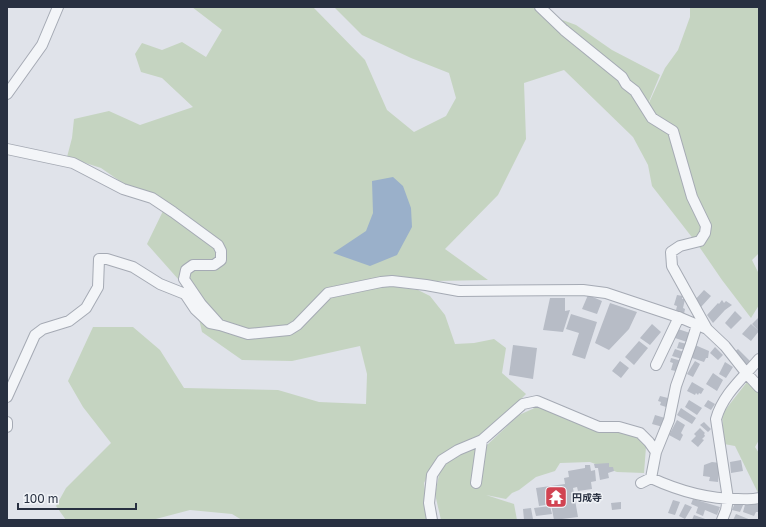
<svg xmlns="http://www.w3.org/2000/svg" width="766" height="527" font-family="'Golos Text','Noto Sans JP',sans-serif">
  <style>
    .green { fill: #c5d4c1 }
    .water { fill: #9ab0ca }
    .building { fill: #b7bcc6 }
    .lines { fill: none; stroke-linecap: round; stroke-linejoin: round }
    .minor-casing { stroke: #a5aab4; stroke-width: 12 }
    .minor { stroke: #f3f5f8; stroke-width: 10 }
    .labels { text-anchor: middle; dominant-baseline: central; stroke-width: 3; stroke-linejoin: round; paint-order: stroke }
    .poi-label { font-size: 10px; font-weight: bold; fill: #283041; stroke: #f0f3f7; text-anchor: start }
  </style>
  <rect width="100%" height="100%" fill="#e0e3ea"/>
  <path class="green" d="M 192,7 L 313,7 L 365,60 L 387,110 L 414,132 L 446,116 L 456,98 L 449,73 L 411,58 L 362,35 L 334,7 L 532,7 L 538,11 L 576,25 L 612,50 L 660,75 L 642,118 L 665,68 L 678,50 L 690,17 L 690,7 L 759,7 L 759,253 L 752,260 L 759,274 L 759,305 L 751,318 L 722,280 L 698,245 L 652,186 L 648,165 L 633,137 L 564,70 L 524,83 L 526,139 L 498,195 L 445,249 L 488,280 L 437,281 L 384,278 L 383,285 L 418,290 L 430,296 L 445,315 L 455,344 L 474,343 L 494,339 L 506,348 L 502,373 L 526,394 L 492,429 L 437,458 L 424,483 L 429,520 L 242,520 L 232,514 L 190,510 L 152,520 L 66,520 L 56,506 L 66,488 L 111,443 L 83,407 L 68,381 L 93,327 L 133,327 L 160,350 L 184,388 L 278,390 L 319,402 L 366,404 L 367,374 L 360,346 L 292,361 L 242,360 L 202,332 L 194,297 L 147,244 L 163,211 L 101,168 L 67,157 L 72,138 L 74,119 L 109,111 L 140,125 L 193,107 L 162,78 L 141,72 L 135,54 L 142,43 L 162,50 L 182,42 L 206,57 L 222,30 Z
    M 747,382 L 759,394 L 759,440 L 755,447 L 759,453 L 759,495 L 735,446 L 724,444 L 722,414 Z
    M 539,406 L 597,429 L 607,432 L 623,431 L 640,437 L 646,447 L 644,473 L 617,472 L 590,462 L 560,463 L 555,471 L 536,477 L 519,490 L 512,493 L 506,499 L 486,495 L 514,504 L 517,520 L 441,520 L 435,494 L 441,465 L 477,445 L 487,445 L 519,415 Z"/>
  <path class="water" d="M 393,177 L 403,186 L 411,208 L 412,227 L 397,255 L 370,266 L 333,253 L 366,231 L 373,213 L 372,181 Z"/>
  <path class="building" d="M 704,290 L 711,296 L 701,307 L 694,301 Z
    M 588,295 L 602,301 L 597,314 L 582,309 Z
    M 677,295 L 683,296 L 682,299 L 685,299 L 683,308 L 685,309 L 684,314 L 677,312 L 677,310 L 676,310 L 677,306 L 674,305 Z
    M 550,298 L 565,298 L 565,311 L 570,310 L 563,332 L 543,330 Z
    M 722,300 L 724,303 L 726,301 L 732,305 L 725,310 L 713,323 L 707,315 L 718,303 L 719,304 Z
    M 610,303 L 637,312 L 629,329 L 609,350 L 595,343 Z
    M 735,311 L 742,318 L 731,329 L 725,323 Z
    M 571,314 L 597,322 L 585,359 L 572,355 L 579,333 L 566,329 Z
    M 759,317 L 759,329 L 758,330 L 752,324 Z
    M 652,324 L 661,332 L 650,345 L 640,338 Z
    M 751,324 L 759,331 L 751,341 L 742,334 Z
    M 678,329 L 690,333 L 687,342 L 675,338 Z
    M 639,341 L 648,348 L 634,365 L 625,357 Z
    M 679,342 L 687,344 L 686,350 L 677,348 Z
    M 513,345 L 537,348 L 533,379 L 509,375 Z
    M 695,345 L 709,351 L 708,358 L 706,358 L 704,362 L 692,358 Z
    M 715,347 L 723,355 L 718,360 L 710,353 Z
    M 675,349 L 684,352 L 682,359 L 672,356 Z
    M 738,349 L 750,361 L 746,365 L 734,352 Z
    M 671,358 L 682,361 L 680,372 L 671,370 L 673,363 L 670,362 Z
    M 620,361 L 629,368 L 621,378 L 612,371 Z
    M 695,361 L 700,364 L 693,377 L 687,374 Z
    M 725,362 L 733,367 L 726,378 L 719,374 Z
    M 713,373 L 723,380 L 717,391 L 706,384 Z
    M 692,382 L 704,389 L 701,394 L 699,393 L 698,395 L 696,393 L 695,395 L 687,391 Z
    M 660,396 L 672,399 L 669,408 L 660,405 L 661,402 L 658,401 Z
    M 689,400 L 702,408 L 697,415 L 685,407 Z
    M 708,400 L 715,404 L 711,410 L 704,406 Z
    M 681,408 L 696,418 L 692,424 L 677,415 Z
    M 655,415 L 665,418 L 663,427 L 652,424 Z
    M 677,420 L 685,425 L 681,433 L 683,435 L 680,441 L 669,435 Z
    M 704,422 L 711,429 L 708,432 L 700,425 Z
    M 700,428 L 705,433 L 704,434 L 705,436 L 702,439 L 704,440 L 698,447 L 691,441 L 696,436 L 694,434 Z
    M 741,460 L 743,471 L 731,473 L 730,462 Z
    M 712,462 L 720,463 L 718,482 L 709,481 L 710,477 L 703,476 L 704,465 Z
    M 609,463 L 609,467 L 613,467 L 614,471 L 608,473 L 609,478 L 600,480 L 598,468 L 595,468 L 594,464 Z
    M 585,465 L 590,465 L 591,471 L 595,470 L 596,481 L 591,482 L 592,489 L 578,491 L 577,487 L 573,488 L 578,517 L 554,520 L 551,504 L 539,506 L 536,488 L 565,484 L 564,478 L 569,477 L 568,471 L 585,468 Z
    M 693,499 L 720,507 L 717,515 L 705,510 L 703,516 L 696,513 L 698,507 L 691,504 Z
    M 673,500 L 680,502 L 675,515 L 668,513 Z
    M 746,501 L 759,505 L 758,512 L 756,512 L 754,516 L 743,512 Z
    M 621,502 L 621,509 L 612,510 L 611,503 Z
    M 740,502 L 744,503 L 740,512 L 732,510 L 735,503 L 739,504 Z
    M 685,504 L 692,507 L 685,519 L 679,516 Z
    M 550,506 L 552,514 L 536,516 L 534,508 Z
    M 531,508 L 533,519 L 524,520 L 523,509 Z
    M 736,514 L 751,520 L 733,520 Z
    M 694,515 L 708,520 L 692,520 Z"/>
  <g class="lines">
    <g class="minor-casing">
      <path id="minor" d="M 540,7 L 564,30 L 622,77 L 626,84 L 635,91 L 652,118 L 673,131 L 692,197 L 706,226 L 705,233 L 700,241 L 680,246 L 671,252 L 672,266 L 707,329
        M 7,94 L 42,45 L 58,7
        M 7,149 L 73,163 L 123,189 L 152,198 L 173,212 L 218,245 L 221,251 L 221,260 L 214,265 L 193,265 L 186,270 L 184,279 L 201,304 L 218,323
        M 656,365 L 679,317
        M 7,397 L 35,335 L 43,329 L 69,321 L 86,308 L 98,287 L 99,259 L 107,259 L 133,267 L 160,284 L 185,294 L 195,309 L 210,323 L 220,325 L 248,334 L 289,330 L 297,325 L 328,293 L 381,282 L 392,281 L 426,285 L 459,291 L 583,290 L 606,293 L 681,318 L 707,329 L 725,346 L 747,374 L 759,387
        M 7,422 L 7,427
        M 656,452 L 669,420 L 676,386 L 691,344 L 697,325
        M 476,483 L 482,440
        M 641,483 L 651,478 C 679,491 707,499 738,499 C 745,499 752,500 759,498
        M 432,520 L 429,503 L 432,475 L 442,460 L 458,450 L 482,440 L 523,404 L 537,401 L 599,427 L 619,427 L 640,433 L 649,442 L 656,452 L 651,478
        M 722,520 L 726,510 L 728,499 L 716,419 C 723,394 743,378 759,359"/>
    </g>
    <use href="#minor" class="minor"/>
  </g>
  <defs>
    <g id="temple-square" transform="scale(1.15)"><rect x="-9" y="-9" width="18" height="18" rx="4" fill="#d14352" stroke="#f0f3f7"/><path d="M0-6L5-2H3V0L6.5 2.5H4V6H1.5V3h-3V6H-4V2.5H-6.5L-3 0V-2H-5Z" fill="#fff"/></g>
  </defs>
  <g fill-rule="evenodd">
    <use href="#temple-square" x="556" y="497"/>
  </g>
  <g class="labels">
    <g class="poi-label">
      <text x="572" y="497">円成寺</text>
    </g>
  </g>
  <rect width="766" height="527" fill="none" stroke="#283041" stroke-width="16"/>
  <path d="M18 503v6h118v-6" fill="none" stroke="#283041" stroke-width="2"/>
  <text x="24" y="503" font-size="12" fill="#283041" stroke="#f0f3f7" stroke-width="3" paint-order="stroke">100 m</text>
</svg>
